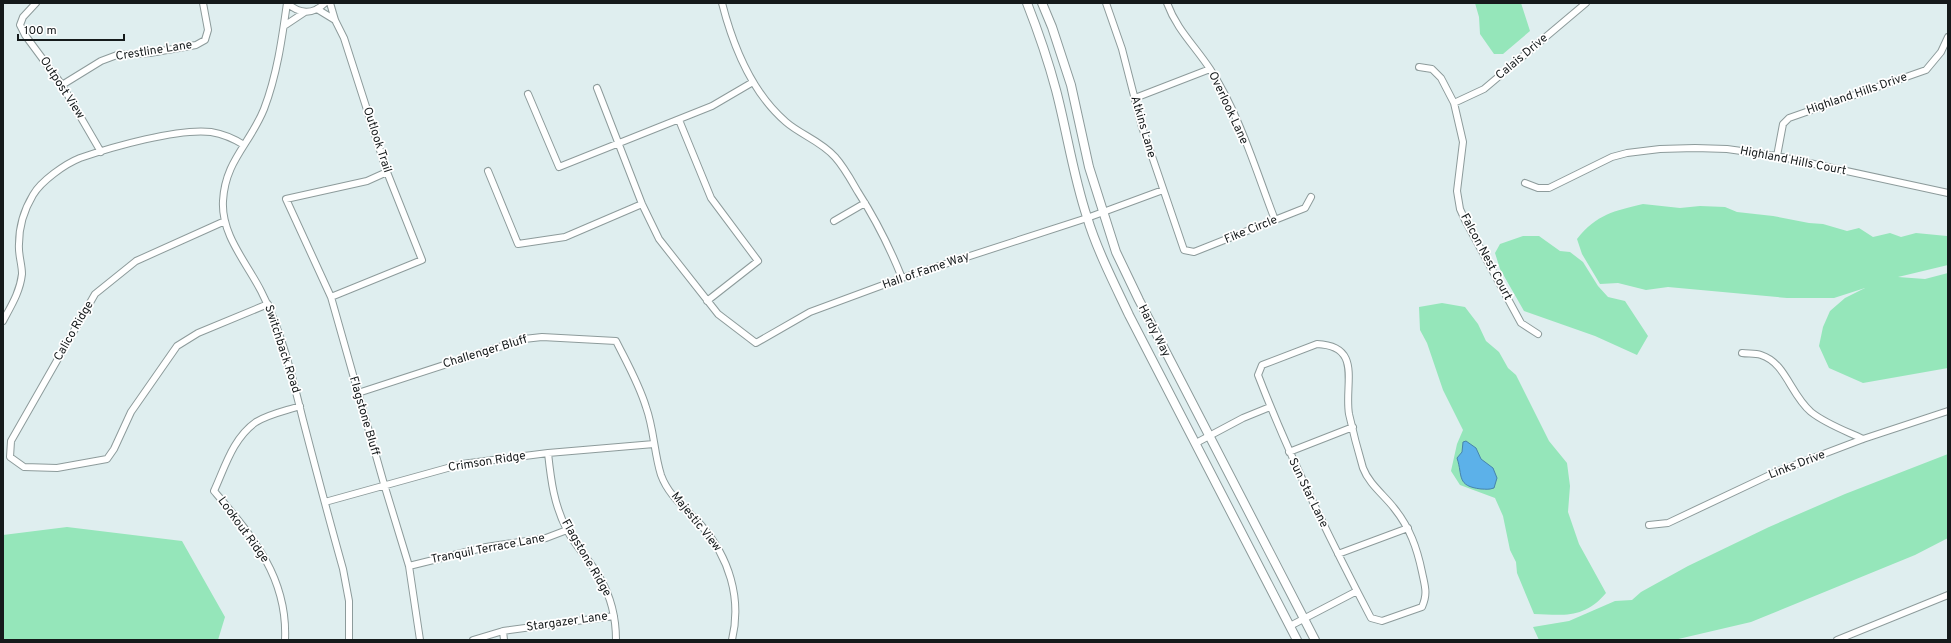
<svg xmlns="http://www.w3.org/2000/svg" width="1951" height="643" font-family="Overpass,sans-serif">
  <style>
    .green { fill: #95e6ba }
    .water { fill: #5cb1e9; stroke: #4784ab }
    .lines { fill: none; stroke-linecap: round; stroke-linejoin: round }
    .minor-casing { stroke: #8d9b9b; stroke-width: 8 }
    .secondary-casing { stroke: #8d9b9b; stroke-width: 10 }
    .minor { stroke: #fff; stroke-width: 6 }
    .secondary { stroke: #fff; stroke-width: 8 }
    .labels { text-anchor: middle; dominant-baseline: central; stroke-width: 3.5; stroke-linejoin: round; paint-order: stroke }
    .street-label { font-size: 12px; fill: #151a1b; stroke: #fff }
  </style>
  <rect width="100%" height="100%" fill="#dfeeef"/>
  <path class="green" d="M 1475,3 L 1521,3 L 1530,31 L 1503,54 L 1494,54 L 1480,34 L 1479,17 Z
    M 1643,204 L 1680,208 L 1700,206 L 1725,207 L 1737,212 L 1773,216 L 1809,223 L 1823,224 L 1847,231 L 1859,228 L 1873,237 L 1890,233 L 1901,237 L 1916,233 L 1947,236 L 1948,265 L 1898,277 L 1925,279 L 1948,273 L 1948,368 L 1863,383 L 1829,368 L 1819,346 L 1823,327 L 1830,311 L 1845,298 L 1865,288 L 1834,298 L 1787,298 L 1668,287 L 1646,290 L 1618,283 L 1600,284 L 1582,254 L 1577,239 C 1597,214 1614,211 1643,204 Z
    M 1523,236 L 1539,236 L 1560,251 L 1570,252 L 1583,262 L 1598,286 L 1608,297 L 1625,301 L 1648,336 L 1637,355 L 1595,336 L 1524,311 L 1500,269 L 1495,253 L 1500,244 Z
    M 1442,303 L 1465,307 L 1478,324 L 1486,341 L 1499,352 L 1508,368 L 1516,375 L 1549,441 L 1567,463 L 1570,486 L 1568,512 L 1579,544 L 1606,593 C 1584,619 1564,615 1534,614 L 1517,573 L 1516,562 L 1510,550 L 1503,516 L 1495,498 L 1460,485 L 1451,471 L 1457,444 L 1463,430 L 1443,390 L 1427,343 L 1420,330 L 1419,307 Z
    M 1948,454 L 1948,538 L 1915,555 L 1751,622 L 1674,640 L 1539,640 L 1533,627 L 1569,621 L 1615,601 L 1632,600 L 1641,592 L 1688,566 L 1769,527 L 1845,494 Z
    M 67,527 L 182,541 L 225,617 L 218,640 L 3,640 L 3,535 Z"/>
  <path class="water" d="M 1466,441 L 1476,448 L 1481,459 L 1493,468 L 1497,478 L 1494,488 C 1488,490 1486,489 1481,489 C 1456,486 1463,476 1457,458 L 1462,452 L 1463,442 Z"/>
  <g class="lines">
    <g class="minor-casing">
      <path id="minor" d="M 36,3 L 23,17 L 20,25 L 25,35 L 62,85 L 101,152
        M 287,3 C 282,39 277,75 264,109 C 250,144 225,161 223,201 C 221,235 247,263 261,291 C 282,332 292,376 303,420 C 316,470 329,519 343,569 L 349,601 L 349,640
        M 287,3 C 299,14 313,15 325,3
        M 330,3 L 335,20 L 344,38 L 387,172 L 422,260 L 331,297
        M 722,3 C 733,46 751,92 786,122 C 801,135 821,141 835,157 C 844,167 851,180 858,192 C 876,220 890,248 902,278
        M 1106,3 L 1122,49 L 1142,127 L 1184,250 L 1194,252 L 1305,208 L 1311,197
        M 1167,3 C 1177,30 1195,46 1210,69 C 1239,113 1256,171 1275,220
        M 317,9 L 335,20
        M 284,26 L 305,12
        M 1419,67 L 1432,69 L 1441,78 L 1454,103 L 1463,142 L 1457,191 L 1460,209 L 1465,220 L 1521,323 L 1538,334
        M 62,85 L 101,61 L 117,55 L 150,53 L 196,45 L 205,40 L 208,30 L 203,3
        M 597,88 L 642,204 L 659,239 L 718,314 L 756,343 L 810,312 L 902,278 L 1087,218 L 1163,190
        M 528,94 L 559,167 L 712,106 L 753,82
        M 1135,98 L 1210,69
        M 1454,103 L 1484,89 L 1586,3
        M 679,120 L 711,198 L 758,261 L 707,301
        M 1777,156 L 1783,124 L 1789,118 L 1926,70 L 1941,52 L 1948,37
        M 488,171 L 518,244 L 565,237 L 642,204
        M 387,172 L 367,181 L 286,199 L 331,297 L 384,484 L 409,566 L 420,640
        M 1525,183 L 1538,188 L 1549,188 L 1612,157 L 1627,153 L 1660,149 L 1695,148 L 1727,149 L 1777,156 L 1948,193
        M 225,221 L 136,261 L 95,294 L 11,441 L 10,457 L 24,467 L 57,468 L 107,459 L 114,449 L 131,412 L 177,346 L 198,333 L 268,304
        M 834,221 L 865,203
        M 3,321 C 11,306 20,292 22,274 C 22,264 18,254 19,244 C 19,226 24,210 33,195 C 41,181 65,164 80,158 C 112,147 178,128 211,132 C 223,134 233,138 244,145
        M 1317,344 C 1363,346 1344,384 1349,414 C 1353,432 1358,451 1363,468 C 1369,484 1384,495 1394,508 C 1410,528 1417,548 1422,572 C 1425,587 1428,593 1422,607 L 1382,621 L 1371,618 C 1329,538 1290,458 1258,375 L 1262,365 Z
        M 1742,353 C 1748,354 1755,353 1761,355 C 1786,363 1790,394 1811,412 C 1826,424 1846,431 1863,439
        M 358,393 L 524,339 L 542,337 L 616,341 C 627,363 639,384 646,407 C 654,429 654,453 661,475 C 669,497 686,508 701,525 C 729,557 742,598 732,640
        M 1196,443 L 1243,418 L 1270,407
        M 1289,452 L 1353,427
        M 548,453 C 551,481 554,505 567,530 C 576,548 591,561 600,578 C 611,597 616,618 616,640
        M 325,502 L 462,464 L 548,453 L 654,444
        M 1649,525 L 1668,523 L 1776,472 L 1863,439 L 1948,411
        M 1338,554 L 1408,528
        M 409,566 L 486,547 L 546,538 L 567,530
        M 1290,626 L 1357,591
        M 503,631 L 504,640
        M 285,640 C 288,577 252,536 214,491 C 225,467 233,438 256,422 C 269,414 285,411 300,406
        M 473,640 L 503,631 L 614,616
        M 1837,640 L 1948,595"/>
    </g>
    <g class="secondary-casing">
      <path id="secondary" d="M 1027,3 C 1038,31 1048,60 1056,90 C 1067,132 1073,175 1087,217 C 1097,250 1114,283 1129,315 L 1297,640
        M 1042,3 L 1052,27 L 1071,85 L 1089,167 L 1116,252 L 1139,300 L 1315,640"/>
    </g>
    <use href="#minor" class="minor"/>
    <use href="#secondary" class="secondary"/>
  </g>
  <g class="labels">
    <g class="street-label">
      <text transform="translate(154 51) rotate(-9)">Crestline Lane</text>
      <text transform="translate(1522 57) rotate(-40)">Calais Drive</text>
      <text transform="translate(62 88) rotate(57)">Outpost View</text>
      <text transform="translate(1857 94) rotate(-19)">Highland Hills Drive</text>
      <text transform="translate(1228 108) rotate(65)">Overlook Lane</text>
      <text transform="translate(1143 127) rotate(74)">Atkins Lane</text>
      <text transform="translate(377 140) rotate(72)">Outlook Trail</text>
      <text transform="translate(1793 161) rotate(11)">Highland Hills Court</text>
      <text transform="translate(1251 230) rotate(-22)">Fike Circle</text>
      <text transform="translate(1486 257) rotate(62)">Falcon Nest Court</text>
      <text transform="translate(926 271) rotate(-19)">Hall of Fame Way</text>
      <text transform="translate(74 331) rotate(-60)">Calico Ridge</text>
      <text transform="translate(1154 331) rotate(63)">Hardy Way</text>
      <text transform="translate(282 349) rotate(72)">Switchback Road</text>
      <text transform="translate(485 352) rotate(-17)">Challenger Bluff</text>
      <text transform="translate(364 416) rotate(74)">Flagstone Bluff</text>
      <text transform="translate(487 462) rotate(-9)">Crimson Ridge</text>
      <text transform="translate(1797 465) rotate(-21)">Links Drive</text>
      <text transform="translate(1308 493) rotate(64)">Sun Star Lane</text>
      <text transform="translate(696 522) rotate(51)">Majestic View</text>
      <text transform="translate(243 530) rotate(54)">Lookout Ridge</text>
      <text transform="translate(488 549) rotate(-11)">Tranquil Terrace Lane</text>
      <text transform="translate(586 558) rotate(60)">Flagstone Ridge</text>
      <text transform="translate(567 622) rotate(-8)">Stargazer Lane</text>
    </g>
  </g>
  <rect width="1951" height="643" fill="none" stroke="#151a1b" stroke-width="8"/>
  <path d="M18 34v6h106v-6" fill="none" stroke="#151a1b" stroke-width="2"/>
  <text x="24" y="34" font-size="12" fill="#151a1b" stroke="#ffffff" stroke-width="3" paint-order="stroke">100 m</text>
</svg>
